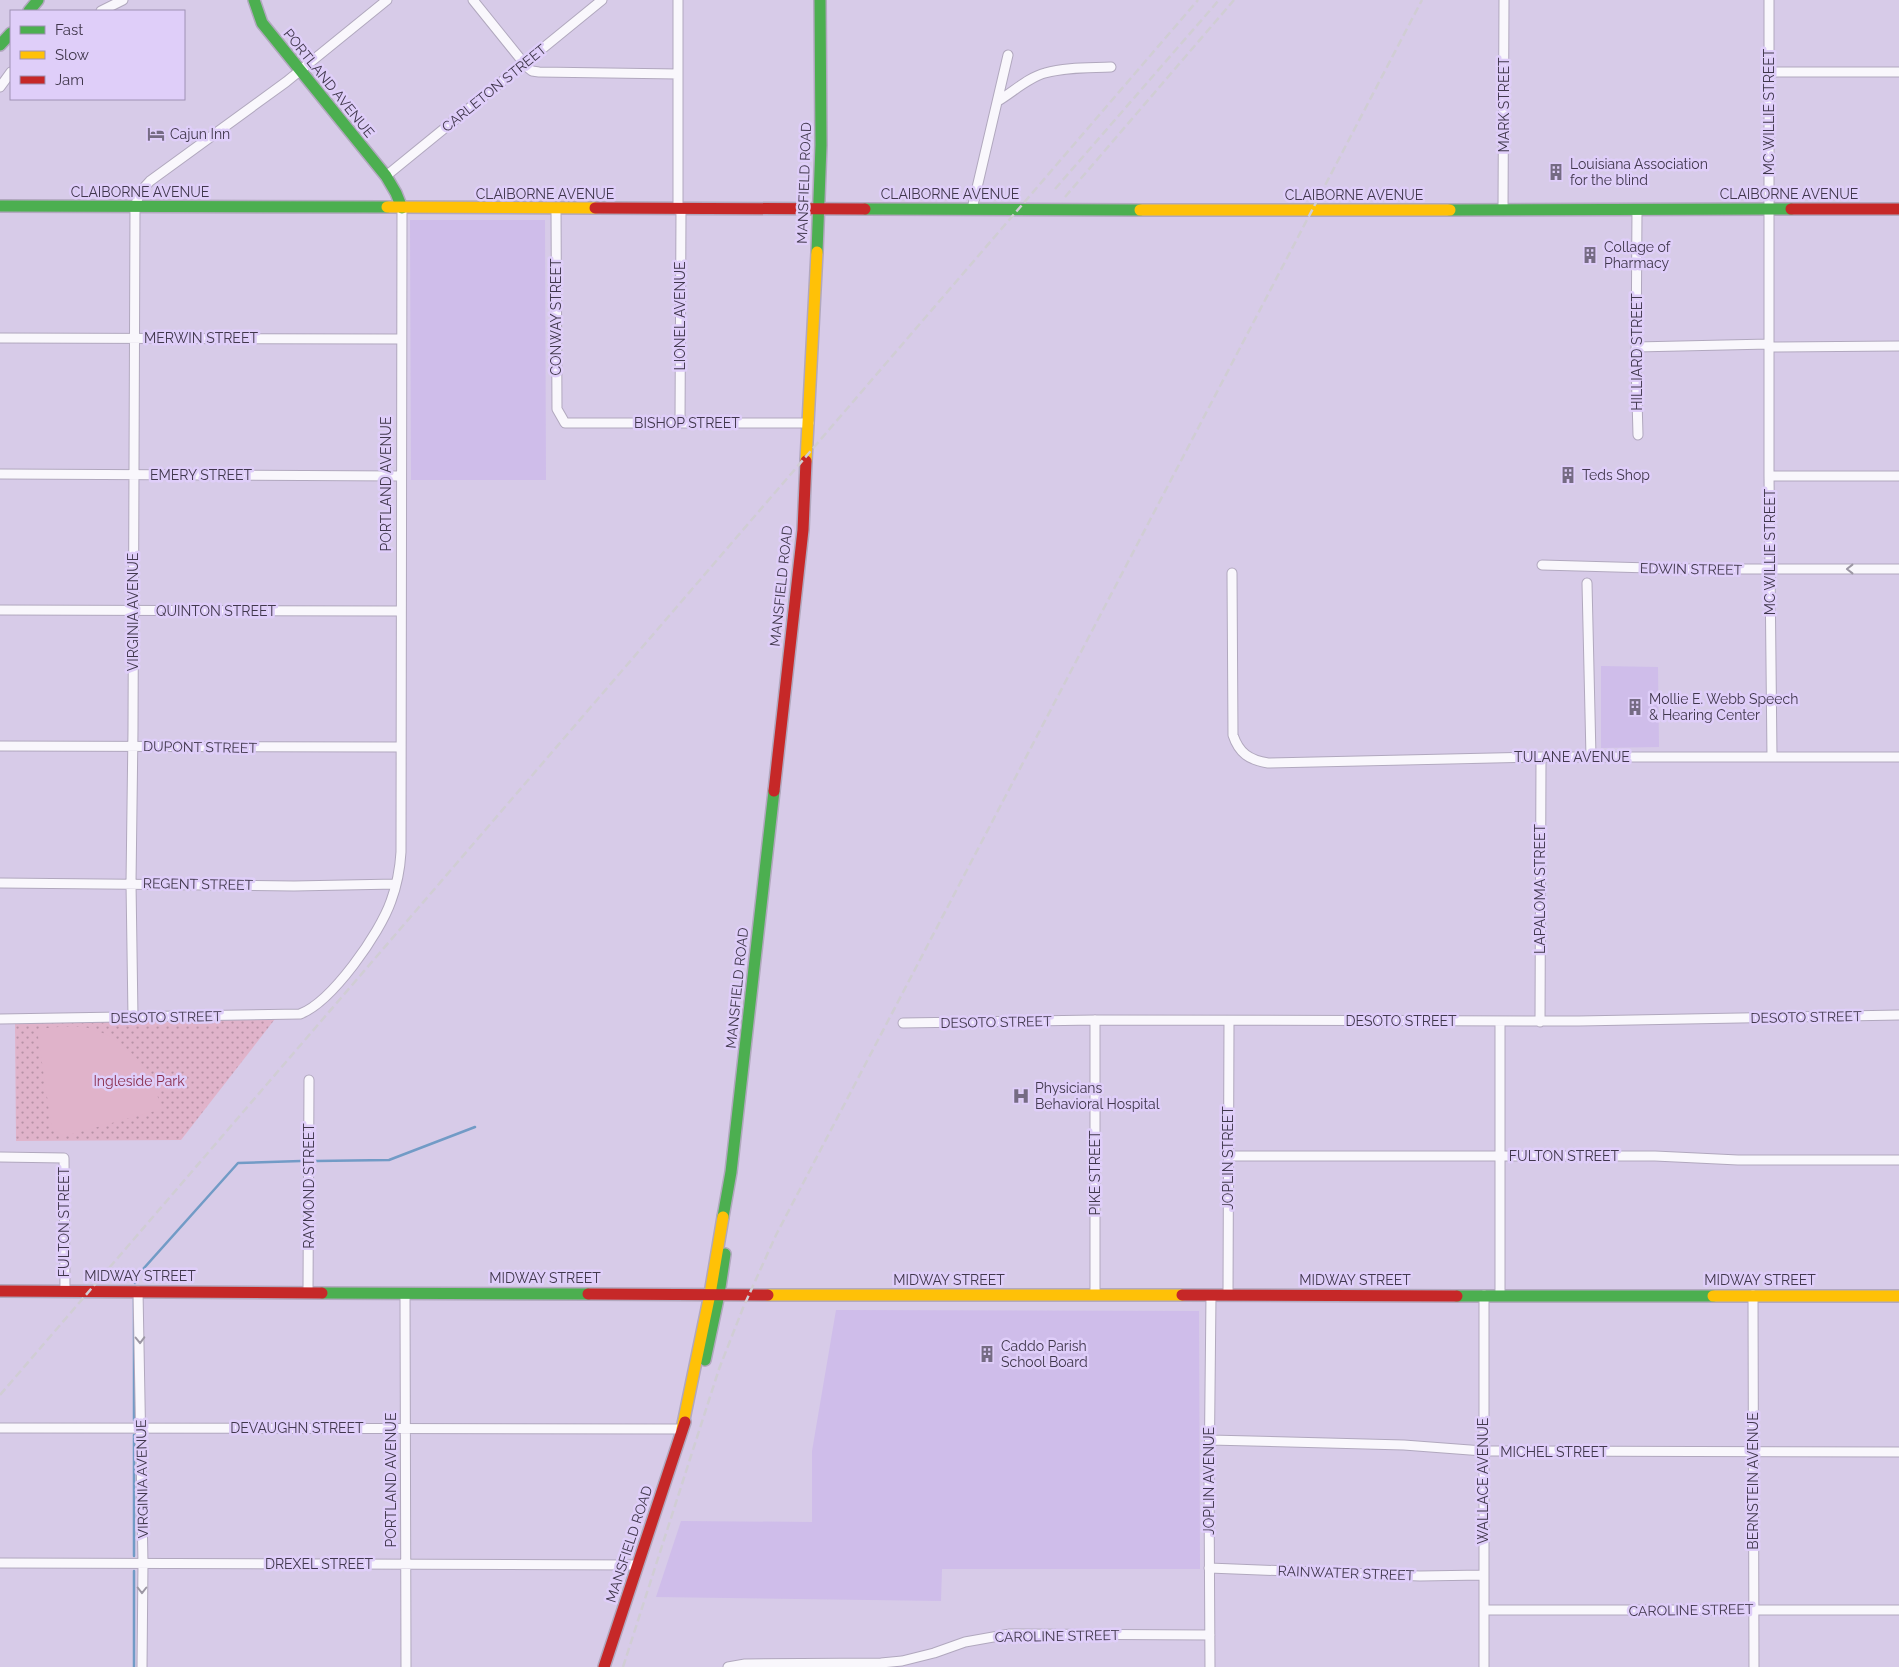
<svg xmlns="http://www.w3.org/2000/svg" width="1899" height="1667" font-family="Raleway,sans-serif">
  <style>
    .built { fill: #cfbdea }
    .park { fill: url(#park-dots) }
    .pitch { fill: #e0b3ca }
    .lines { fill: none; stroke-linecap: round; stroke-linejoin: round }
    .stream { stroke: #729bc6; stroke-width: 2.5 }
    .street-casing { stroke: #b1a8be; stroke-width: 11 }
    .fast-casing { stroke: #b1a8be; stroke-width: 14 }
    .slow-casing { stroke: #b1a8be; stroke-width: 14 }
    .jam-casing { stroke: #b1a8be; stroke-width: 14 }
    .street { stroke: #f9f7fc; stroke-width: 9 }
    .fast { stroke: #4caf50; stroke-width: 11 }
    .slow { stroke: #ffc107; stroke-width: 11 }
    .jam { stroke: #c62828; stroke-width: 11 }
    .rail { stroke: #d0cdd4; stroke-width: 2.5; stroke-dasharray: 8 4; stroke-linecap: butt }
    .oneway { stroke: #9c97a4 }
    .labels { text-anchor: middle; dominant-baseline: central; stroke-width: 5; stroke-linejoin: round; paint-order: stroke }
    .street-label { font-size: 14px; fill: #40374c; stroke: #dfcef9 }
    .poi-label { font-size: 14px; fill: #40374c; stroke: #dfcef9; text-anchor: start }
    .park-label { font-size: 14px; fill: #8a2e4d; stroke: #dfcef9 }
  </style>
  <defs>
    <pattern id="park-dots" width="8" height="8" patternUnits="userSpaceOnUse" patternTransform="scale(1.25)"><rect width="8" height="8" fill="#e0b3ca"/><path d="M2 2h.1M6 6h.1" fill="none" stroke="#b792a6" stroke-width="1.8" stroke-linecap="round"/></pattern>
  </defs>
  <rect width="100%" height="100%" fill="#d7cbe8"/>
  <path class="built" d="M 410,220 L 545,220 L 546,480 L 411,480 Z
    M 1601,666 L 1658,667 L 1659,747 L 1601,748 Z
    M 836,1310 L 1199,1311 L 1200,1569 L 942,1569 L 941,1601 L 656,1597 L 681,1521 L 812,1522 L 812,1451 Z"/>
  <path class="park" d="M 275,1019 L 181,1140 L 16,1141 L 15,1022 Z"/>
  <path class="pitch" d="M 58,1027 C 66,1027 74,1027 82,1027 C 109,1030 136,1053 150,1076 C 155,1086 158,1099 162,1109 L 65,1136 L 52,1130 L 37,1029 Z"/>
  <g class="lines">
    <path class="stream" d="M 316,1161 L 389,1160 L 475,1127
      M 135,1283 L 136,1277 L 238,1163 L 301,1161
      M 134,1299 L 134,1420
      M 134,1435 L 134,1556
      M 134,1571 L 134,1667"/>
    <g class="street-casing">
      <path id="street" d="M 473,0 L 527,67 L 532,71 L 539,72 L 678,74
        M 678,0 L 678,210
        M 1769,0 L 1769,476 L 1772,757
        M 101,11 L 123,0
        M 1769,72 L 1899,72
        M 0,87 L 11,72
        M 998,101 C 1013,92 1029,77 1045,73 C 1066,67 1089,68 1111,67
        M 386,176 L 602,0
        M 556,209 L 557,409 L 565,423 L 809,423
        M 972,209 L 1008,55
        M 1503,210 L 1504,0
        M 1637,210 L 1636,363 L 1638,435
        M 0,338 L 401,339
        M 1636,347 L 1769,344
        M 1769,347 L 1899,346
        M 680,423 L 681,210
        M 0,474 L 401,476
        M 1769,476 L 1899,476
        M 1542,565 L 1686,569 L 1899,569
        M 1232,573 L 1233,735 C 1239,753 1249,760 1268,763 L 1541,757 L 1899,757
        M 1587,583 L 1591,757
        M 0,610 L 401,611
        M 0,746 L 401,747
        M 0,883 L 294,886 L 396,884
        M 133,1017 L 131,883 L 133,730 L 135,207 L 140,192 L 150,181 L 286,82 L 387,0
        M 0,1019 L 300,1014 C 332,1002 380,933 391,901 C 397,885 400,869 401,852 L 402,208
        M 1095,1020 L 1095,1295
        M 1540,1022 L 1541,757
        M 903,1023 L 1095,1020 L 1579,1021 L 1899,1015
        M 1229,1156 L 1655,1156 L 1738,1160 L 1899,1160
        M 0,1157 L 64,1158 L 65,1291
        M 138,1291 L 143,1563 L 142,1667
        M 308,1292 L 309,1080
        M 405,1293 L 406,1667
        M 1228,1295 L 1229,1021
        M 1500,1295 L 1500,1021
        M 1753,1295 L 1754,1667
        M 1,1428 L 682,1429
        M 1210,1440 L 1404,1445 L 1483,1451 L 1899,1452
        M 0,1563 L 638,1565
        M 1209,1568 L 1420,1576 L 1483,1575
        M 1484,1610 L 1899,1610
        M 728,1667 L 745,1664 L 881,1663 L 902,1661 L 934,1653 L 965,1642 L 1010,1634 L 1210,1635
        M 1210,1667 L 1209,1487 L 1211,1295
        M 1484,1667 L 1484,1295"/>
    </g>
    <g class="fast-casing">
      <path id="fast" d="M 254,0 L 262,23 L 386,176 L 396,193 L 402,208
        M 29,11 L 38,0
        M 0,45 L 11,33
        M 0,206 L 387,207
        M 865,209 L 1140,210
        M 1450,210 L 1791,209
        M 817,252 L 821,145 L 820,0
        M 723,1217 L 731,1172 L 774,791
        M 322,1293 L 588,1294
        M 1457,1296 L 1713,1296
        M 705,1360 L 719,1294 L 725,1254"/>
    </g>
    <g class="slow-casing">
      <path id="slow" d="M 387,207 L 595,208
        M 1140,210 L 1450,210
        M 806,461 L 817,252
        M 768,1295 L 1182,1295
        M 1713,1296 L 1899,1296
        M 682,1429 L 710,1294 L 723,1217"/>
    </g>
    <g class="jam-casing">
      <path id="jam" d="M 595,208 L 865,209
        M 1791,209 L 1899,209
        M 774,791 L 803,530 L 806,461
        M 0,1291 L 322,1293
        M 588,1294 L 768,1295
        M 1182,1295 L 1457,1296
        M 604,1667 L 685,1422"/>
    </g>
    <use href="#street" class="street"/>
    <use href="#fast" class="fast"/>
    <use href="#slow" class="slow"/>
    <use href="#jam" class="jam"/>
    <path class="rail" d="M 1055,189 L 1219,0
      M 1065,197 L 1234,0
      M 0,1395 L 1198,0
      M 623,1667 L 719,1369 L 743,1308 L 776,1235 L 1422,0"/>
  </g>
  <defs><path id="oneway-chevron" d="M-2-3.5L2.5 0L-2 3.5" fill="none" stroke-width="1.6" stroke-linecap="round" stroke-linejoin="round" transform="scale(1.25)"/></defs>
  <g class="oneway">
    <use href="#oneway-chevron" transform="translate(1850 569) rotate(180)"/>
    <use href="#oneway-chevron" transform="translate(140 1340) rotate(89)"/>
    <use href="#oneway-chevron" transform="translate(142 1590) rotate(90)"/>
  </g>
  <defs>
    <g id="hotel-bare" transform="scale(1.35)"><path d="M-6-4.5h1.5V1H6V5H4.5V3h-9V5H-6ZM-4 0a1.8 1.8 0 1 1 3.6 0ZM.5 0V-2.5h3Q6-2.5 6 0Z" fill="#756b83" stroke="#dfcef9" stroke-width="2.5" paint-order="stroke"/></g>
    <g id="building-bare" transform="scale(1.35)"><path d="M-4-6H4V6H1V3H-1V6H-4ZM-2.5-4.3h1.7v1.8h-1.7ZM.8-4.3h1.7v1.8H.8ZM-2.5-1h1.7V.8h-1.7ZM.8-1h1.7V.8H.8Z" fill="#756b83" stroke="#dfcef9" stroke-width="2.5" paint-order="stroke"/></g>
    <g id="hospital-bare" transform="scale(1.35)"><path d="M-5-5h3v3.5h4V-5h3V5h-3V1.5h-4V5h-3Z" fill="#756b83" stroke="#dfcef9" stroke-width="2.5" paint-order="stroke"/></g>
  </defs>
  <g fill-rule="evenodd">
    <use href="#hotel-bare" x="156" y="134"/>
    <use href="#building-bare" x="1556" y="172"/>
    <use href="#building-bare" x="1590" y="255"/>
    <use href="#building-bare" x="1568" y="475"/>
    <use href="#building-bare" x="1635" y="707"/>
    <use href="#hospital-bare" x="1021" y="1096"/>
    <use href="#building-bare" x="987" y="1354"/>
  </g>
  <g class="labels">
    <g class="street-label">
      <text transform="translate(329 83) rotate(51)">PORTLAND AVENUE</text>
      <text transform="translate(494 88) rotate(-39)">CARLETON STREET</text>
      <text transform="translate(1504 105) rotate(-90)">MARK STREET</text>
      <text transform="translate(1769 112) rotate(-90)">MC WILLIE STREET</text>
      <text transform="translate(804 183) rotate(-88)">MANSFIELD ROAD</text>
      <text x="140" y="192">CLAIBORNE AVENUE</text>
      <text x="545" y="194">CLAIBORNE AVENUE</text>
      <text x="950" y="194">CLAIBORNE AVENUE</text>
      <text x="1789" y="194">CLAIBORNE AVENUE</text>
      <text x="1354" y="195">CLAIBORNE AVENUE</text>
      <text transform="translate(680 316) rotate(-90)">LIONEL AVENUE</text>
      <text transform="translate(556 317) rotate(-90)">CONWAY STREET</text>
      <text x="201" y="338">MERWIN STREET</text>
      <text transform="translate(1637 352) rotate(-90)">HILLIARD STREET</text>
      <text x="687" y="423">BISHOP STREET</text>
      <text x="201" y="475">EMERY STREET</text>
      <text transform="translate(386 484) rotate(-90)">PORTLAND AVENUE</text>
      <text transform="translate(1770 552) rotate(-90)">MC WILLIE STREET</text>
      <text transform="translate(1691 569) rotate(1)">EDWIN STREET</text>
      <text transform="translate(781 586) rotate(-84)">MANSFIELD ROAD</text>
      <text x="216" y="611">QUINTON STREET</text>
      <text transform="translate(133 612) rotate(-90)">VIRGINIA AVENUE</text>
      <text transform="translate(200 747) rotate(1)">DUPONT STREET</text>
      <text x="1572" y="757">TULANE AVENUE</text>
      <text transform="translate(198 884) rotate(1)">REGENT STREET</text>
      <text transform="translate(1540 889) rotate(-90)">LAPALOMA STREET</text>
      <text transform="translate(737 988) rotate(-84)">MANSFIELD ROAD</text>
      <text transform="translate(166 1017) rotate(-1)">DESOTO STREET</text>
      <text transform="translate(1806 1017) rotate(-1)">DESOTO STREET</text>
      <text x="1401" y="1021">DESOTO STREET</text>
      <text transform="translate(996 1022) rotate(-1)">DESOTO STREET</text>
      <text x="1564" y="1156">FULTON STREET</text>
      <text transform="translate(1228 1158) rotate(-90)">JOPLIN STREET</text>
      <text transform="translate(1095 1173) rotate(-90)">PIKE STREET</text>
      <text transform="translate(309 1186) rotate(-90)">RAYMOND STREET</text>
      <text transform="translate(64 1222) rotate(-90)">FULTON STREET</text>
      <text x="140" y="1276">MIDWAY STREET</text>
      <text x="545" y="1278">MIDWAY STREET</text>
      <text x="949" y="1280">MIDWAY STREET</text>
      <text x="1355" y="1280">MIDWAY STREET</text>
      <text x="1760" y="1280">MIDWAY STREET</text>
      <text x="297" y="1428">DEVAUGHN STREET</text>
      <text x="1554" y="1452">MICHEL STREET</text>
      <text transform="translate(142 1479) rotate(-91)">VIRGINIA AVENUE</text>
      <text transform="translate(391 1480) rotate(-90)">PORTLAND AVENUE</text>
      <text transform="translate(1209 1481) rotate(-90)">JOPLIN AVENUE</text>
      <text transform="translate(1483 1481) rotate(-90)">WALLACE AVENUE</text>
      <text transform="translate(1753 1481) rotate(-90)">BERNSTEIN AVENUE</text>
      <text transform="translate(629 1544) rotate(-72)">MANSFIELD ROAD</text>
      <text x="319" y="1564">DREXEL STREET</text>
      <text transform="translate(1346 1573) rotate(2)">RAINWATER STREET</text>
      <text transform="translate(1691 1610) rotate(-1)">CAROLINE STREET</text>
      <text transform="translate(1057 1636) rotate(-1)">CAROLINE STREET</text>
    </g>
    <g class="poi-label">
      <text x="170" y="134">Cajun Inn</text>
      <text x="1570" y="164">Louisiana Association<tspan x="1570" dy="16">for the blind</tspan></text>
      <text x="1604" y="247">Collage of<tspan x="1604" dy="16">Pharmacy</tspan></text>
      <text x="1582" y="475">Teds Shop</text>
      <text x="1649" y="699">Mollie E. Webb Speech<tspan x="1649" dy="16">&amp; Hearing Center</tspan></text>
      <text x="1035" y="1088">Physicians<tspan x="1035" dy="16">Behavioral Hospital</tspan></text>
      <text x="1001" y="1346">Caddo Parish<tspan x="1001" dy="16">School Board</tspan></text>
    </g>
    <g class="park-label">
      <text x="139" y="1081">Ingleside Park</text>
    </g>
  </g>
  <rect x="10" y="10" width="175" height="90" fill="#dfcef9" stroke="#9f92b4"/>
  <rect x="20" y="26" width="25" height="8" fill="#4caf50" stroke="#9f92b4"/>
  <text x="55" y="35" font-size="15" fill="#40374c">Fast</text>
  <rect x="20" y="51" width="25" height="8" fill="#ffc107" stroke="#9f92b4"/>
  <text x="55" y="60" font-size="15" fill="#40374c">Slow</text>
  <rect x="20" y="76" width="25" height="8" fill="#c62828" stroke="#9f92b4"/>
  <text x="55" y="85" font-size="15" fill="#40374c">Jam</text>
</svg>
